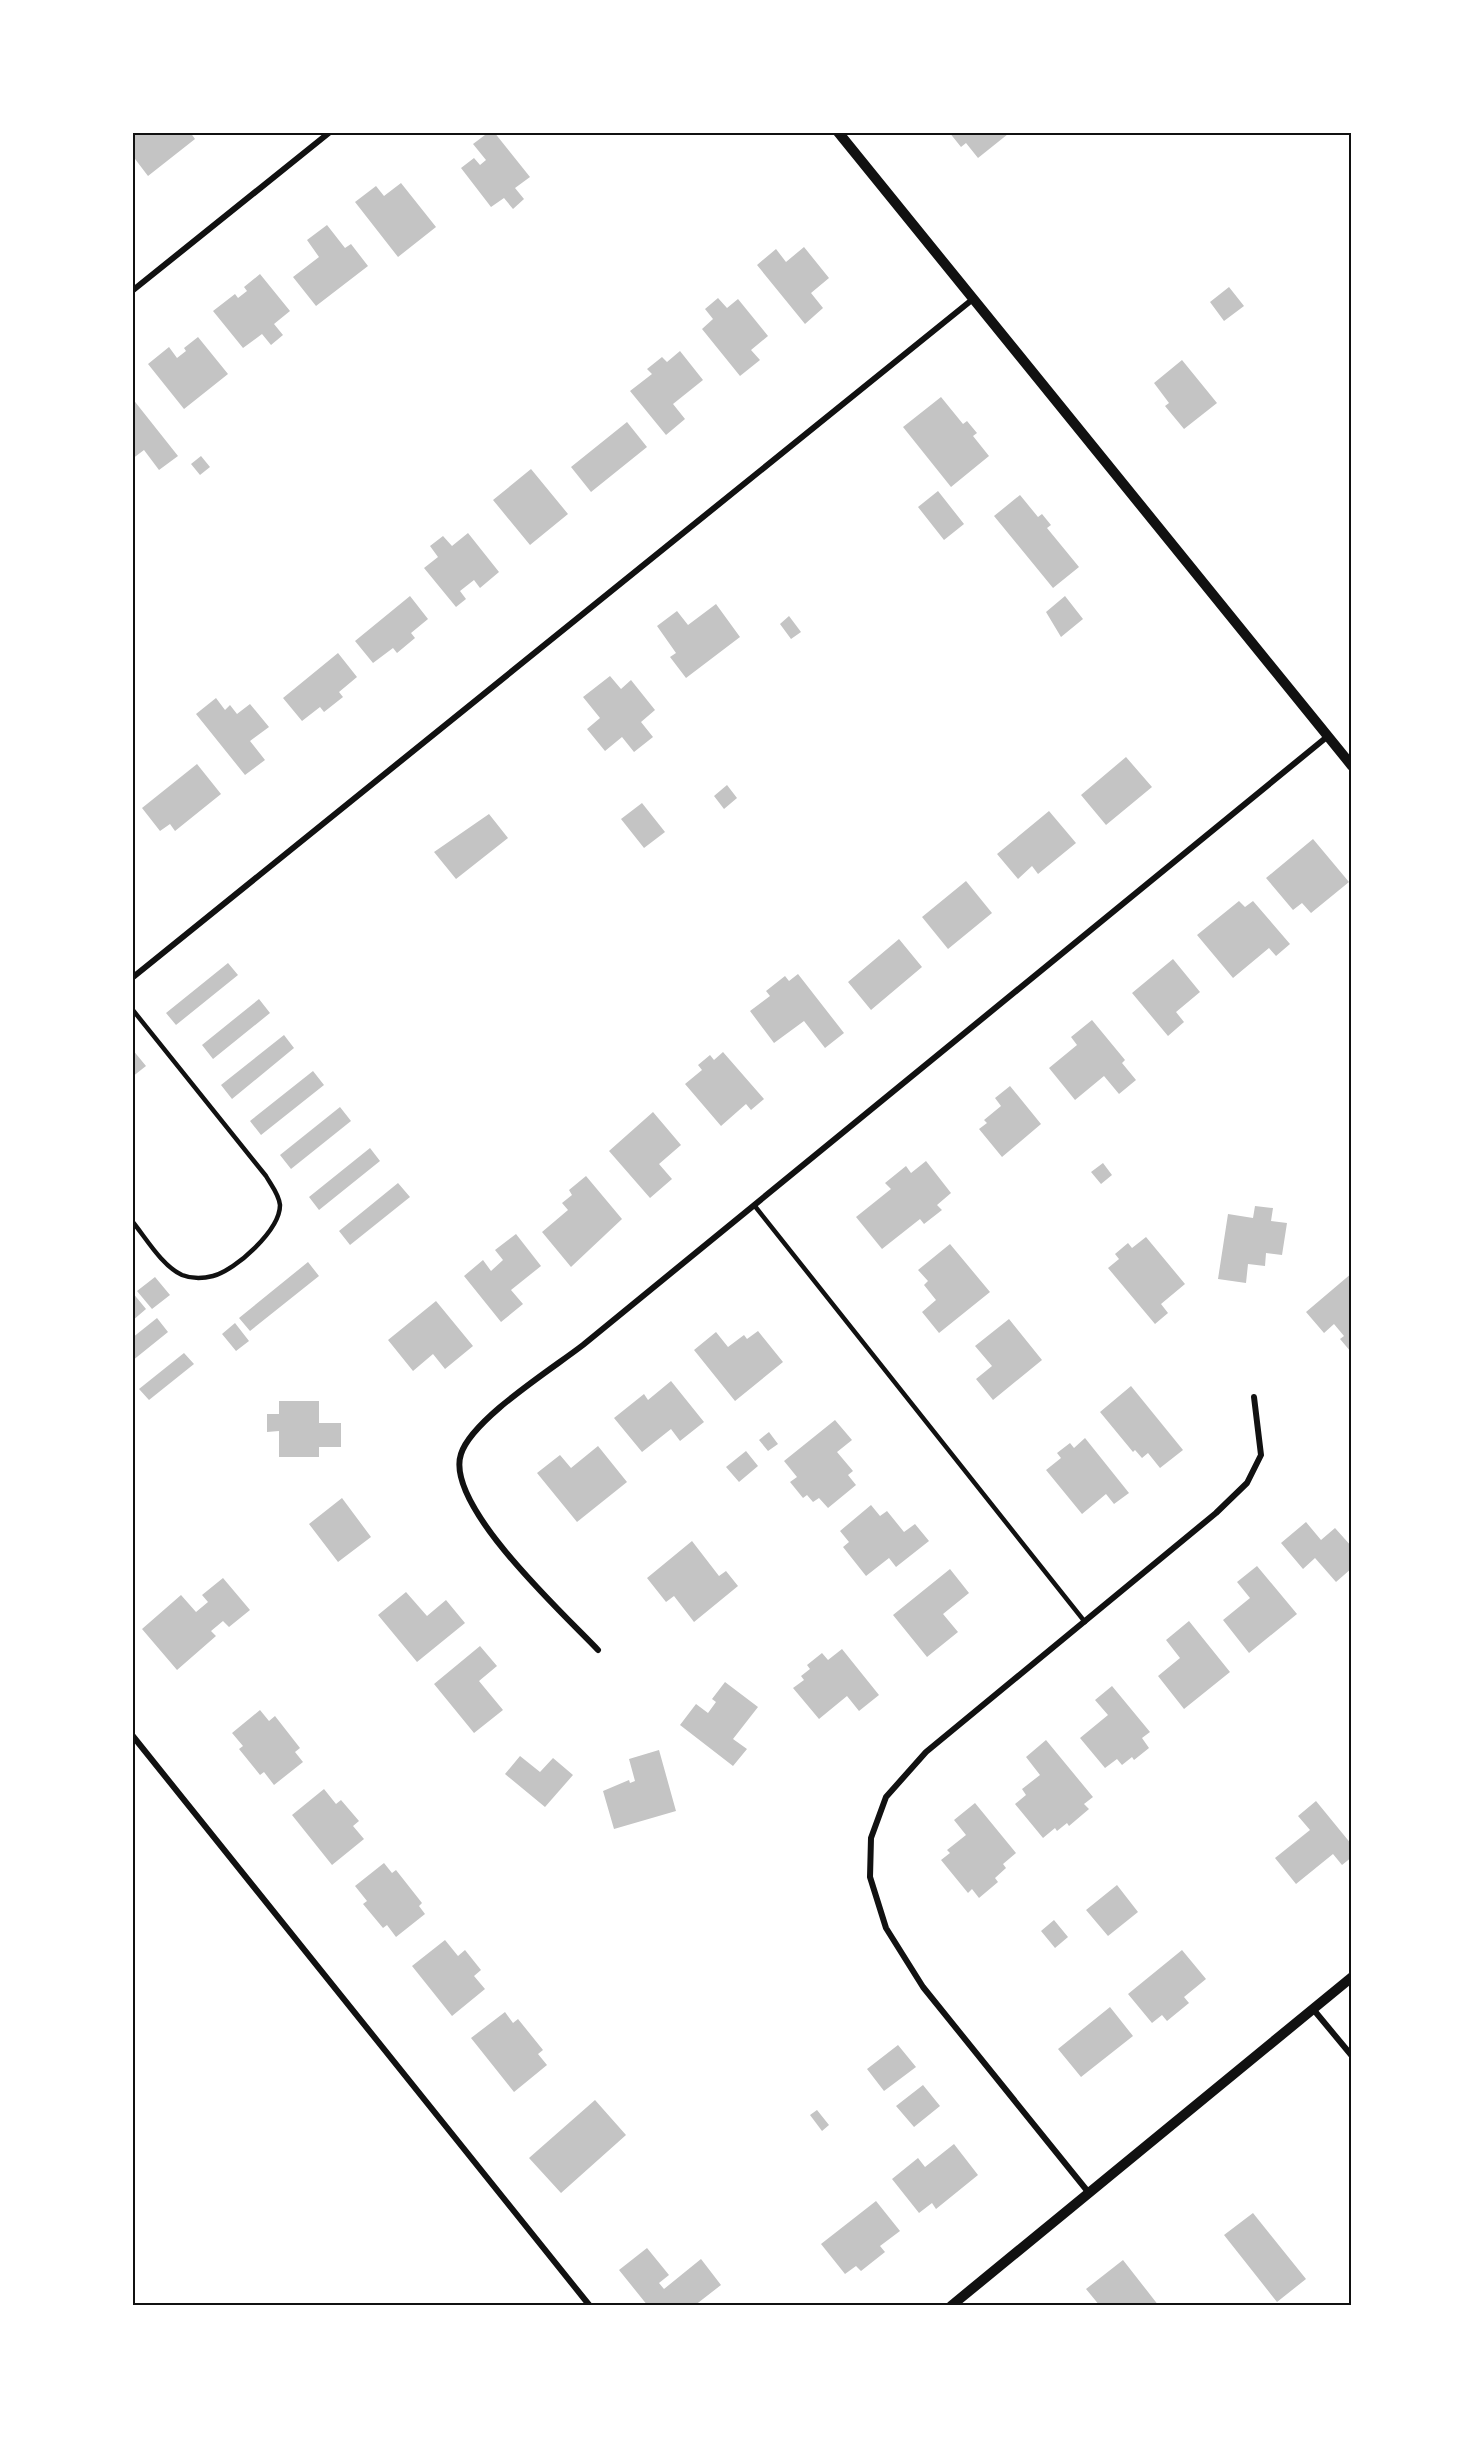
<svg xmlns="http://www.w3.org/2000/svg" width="1484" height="2438" font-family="'Times New Roman',serif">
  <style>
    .building { fill: #c4c4c4 }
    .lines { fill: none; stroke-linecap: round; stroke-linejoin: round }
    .service { stroke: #111; stroke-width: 4.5 }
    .minor { stroke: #111; stroke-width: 6 }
    .tertiary { stroke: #111; stroke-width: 10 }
    .neatline { fill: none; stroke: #111; stroke-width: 2 }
  </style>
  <rect width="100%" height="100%" fill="#fff"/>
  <path class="building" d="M 136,132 L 190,132 L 195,139 L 148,176 L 132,155 L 132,135 Z
    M 489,132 L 494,132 L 530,177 L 515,188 L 524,199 L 513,209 L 504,198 L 491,207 L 461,168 L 474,158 L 480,165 L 486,160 L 473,144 Z
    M 949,132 L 1006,132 L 1008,134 L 978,158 L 966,143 L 961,147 Z
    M 401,183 L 436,227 L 398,257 L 355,202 L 376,186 L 384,196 Z
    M 327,225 L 345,248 L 351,244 L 368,266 L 316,306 L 293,277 L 319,257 L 307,240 Z
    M 804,247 L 829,278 L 811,293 L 823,308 L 805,324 L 757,265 L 776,249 L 786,262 Z
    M 260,274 L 290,311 L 274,324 L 283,335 L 271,345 L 262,334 L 243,348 L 213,311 L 235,294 L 238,298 L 247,291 L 244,287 Z
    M 1229,287 L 1244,306 L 1224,321 L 1210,302 Z
    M 718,298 L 727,308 L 738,299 L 768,336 L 751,350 L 760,360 L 740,376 L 702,329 L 713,319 L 705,309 Z
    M 198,337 L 228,374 L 184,409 L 148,364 L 169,347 L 177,358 L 186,351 L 184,348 Z
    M 680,351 L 703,380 L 673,404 L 685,419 L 666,435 L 630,391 L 652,374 L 647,369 L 662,357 L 667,362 Z
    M 1182,360 L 1217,403 L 1184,429 L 1165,406 L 1169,403 L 1154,383 Z
    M 941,397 L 963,424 L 967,421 L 977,433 L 973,436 L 989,456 L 951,487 L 903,427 Z
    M 132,398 L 178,456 L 159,470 L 144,450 L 132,459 Z
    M 627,422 L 647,447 L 591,492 L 571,467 Z
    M 201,456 L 210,467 L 200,475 L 191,464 Z
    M 531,469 L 568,514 L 530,545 L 493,500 Z
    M 938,491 L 964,524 L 944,540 L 918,507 Z
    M 1020,495 L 1038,517 L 1042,514 L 1051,525 L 1047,528 L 1079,567 L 1053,588 L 994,516 Z
    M 468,533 L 499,572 L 480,588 L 474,580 L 460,591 L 466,599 L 456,607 L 424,568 L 438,557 L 430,546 L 443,536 L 452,546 Z
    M 410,596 L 428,619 L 411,633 L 415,638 L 397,653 L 393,648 L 373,663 L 355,641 Z
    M 1065,596 L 1083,619 L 1061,637 L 1046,612 Z
    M 716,604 L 740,637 L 686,678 L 670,657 L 676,653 L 657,626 L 677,611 L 688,625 Z
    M 789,616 L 801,632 L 791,639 L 780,624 Z
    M 338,653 L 357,677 L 339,692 L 343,697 L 324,712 L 320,707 L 302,721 L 283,698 Z
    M 610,676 L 621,689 L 631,680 L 655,710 L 641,722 L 653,737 L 634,752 L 622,737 L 605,751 L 587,729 L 600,718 L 583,697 Z
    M 216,698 L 225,710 L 230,705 L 237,714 L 250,704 L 269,727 L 250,741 L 265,760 L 245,775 L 196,714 Z
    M 1126,757 L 1152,787 L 1106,825 L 1081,795 Z
    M 197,764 L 221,794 L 175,831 L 170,824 L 160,831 L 142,808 Z
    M 727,785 L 737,798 L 724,809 L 714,796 Z
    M 642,803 L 665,832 L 644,848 L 621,819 Z
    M 1049,811 L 1076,843 L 1038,874 L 1032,866 L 1018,879 L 997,854 Z
    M 489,814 L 508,838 L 456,879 L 434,852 Z
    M 1313,839 L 1349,882 L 1311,913 L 1302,903 L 1293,910 L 1266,878 Z
    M 966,881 L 992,913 L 948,949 L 922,917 Z
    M 1239,901 L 1245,907 L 1253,901 L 1290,944 L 1276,956 L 1269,948 L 1233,978 L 1197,935 Z
    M 899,939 L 922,967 L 871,1010 L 848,982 Z
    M 1173,959 L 1200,992 L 1176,1012 L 1184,1022 L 1168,1036 L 1132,993 Z
    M 228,963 L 238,975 L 176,1025 L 166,1013 Z
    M 798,974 L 844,1033 L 825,1048 L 804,1021 L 774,1043 L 750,1011 L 770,996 L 766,991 L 785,976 L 789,981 Z
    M 259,999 L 270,1013 L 213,1059 L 202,1045 Z
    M 1092,1020 L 1125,1060 L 1122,1063 L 1136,1080 L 1119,1094 L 1104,1076 L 1075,1100 L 1049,1068 L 1077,1045 L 1071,1037 Z
    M 284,1035 L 294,1048 L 232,1099 L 221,1085 Z
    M 132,1049 L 146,1066 L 132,1077 Z
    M 723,1052 L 764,1099 L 751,1110 L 746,1104 L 721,1126 L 685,1084 L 702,1070 L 698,1065 L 710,1055 L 714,1060 Z
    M 313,1071 L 324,1085 L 261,1135 L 250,1121 Z
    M 1010,1086 L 1041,1124 L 1002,1157 L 979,1129 L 987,1123 L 984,1120 L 1001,1106 L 995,1098 Z
    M 340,1107 L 351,1121 L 291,1169 L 280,1155 Z
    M 653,1112 L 681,1145 L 659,1164 L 672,1179 L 650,1198 L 609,1151 Z
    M 370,1148 L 380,1161 L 319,1210 L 309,1197 Z
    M 926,1161 L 951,1193 L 937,1205 L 942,1210 L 924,1224 L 920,1219 L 882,1249 L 856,1217 L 891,1189 L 885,1183 L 906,1166 L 911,1173 Z
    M 1103,1163 L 1112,1175 L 1101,1184 L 1091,1172 Z
    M 586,1176 L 622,1219 L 571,1267 L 542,1232 L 568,1210 L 562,1203 L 572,1195 L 569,1190 Z
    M 398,1183 L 410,1197 L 350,1245 L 339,1231 Z
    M 1255,1206 L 1273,1208 L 1271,1221 L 1287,1223 L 1282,1255 L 1266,1253 L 1265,1266 L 1248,1264 L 1246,1283 L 1218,1279 L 1228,1214 L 1253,1218 Z
    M 516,1234 L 541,1266 L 511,1290 L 523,1304 L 501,1322 L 464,1276 L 483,1260 L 491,1271 L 503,1260 L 495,1250 Z
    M 1146,1237 L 1185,1284 L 1161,1304 L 1168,1313 L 1155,1324 L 1108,1268 L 1119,1259 L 1115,1254 L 1128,1243 L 1132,1248 Z
    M 950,1244 L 990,1292 L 939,1333 L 922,1312 L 936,1300 L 924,1285 L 928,1281 L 918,1270 Z
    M 308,1262 L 319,1276 L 250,1331 L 239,1318 Z
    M 1352,1273 L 1352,1351 L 1351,1352 L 1340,1339 L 1344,1336 L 1334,1324 L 1324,1333 L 1306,1312 Z
    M 155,1277 L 170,1295 L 152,1309 L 137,1291 Z
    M 132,1292 L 146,1309 L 132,1321 Z
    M 436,1301 L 473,1346 L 445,1369 L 433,1354 L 413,1371 L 388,1340 Z
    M 157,1318 L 168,1332 L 132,1361 L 132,1338 Z
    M 1009,1319 L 1042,1360 L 993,1400 L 976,1379 L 992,1366 L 975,1346 Z
    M 235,1323 L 249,1341 L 236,1351 L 222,1334 Z
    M 758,1331 L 783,1362 L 735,1401 L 694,1350 L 716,1332 L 728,1347 L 744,1335 L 747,1339 Z
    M 184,1353 L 194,1364 L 149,1400 L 139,1389 Z
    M 671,1381 L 704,1422 L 680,1441 L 671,1429 L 642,1452 L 614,1418 L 644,1394 L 648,1400 Z
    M 1131,1386 L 1183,1450 L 1160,1468 L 1148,1453 L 1142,1458 L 1135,1450 L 1133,1452 L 1100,1412 Z
    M 279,1401 L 319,1401 L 319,1423 L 341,1423 L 341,1447 L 319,1447 L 319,1457 L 279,1457 L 279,1431 L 267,1432 L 267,1414 L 279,1414 Z
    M 835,1420 L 852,1440 L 837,1452 L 853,1471 L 848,1475 L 856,1485 L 828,1508 L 819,1498 L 813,1502 L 807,1495 L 803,1498 L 790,1482 L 797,1477 L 784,1461 Z
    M 769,1432 L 778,1444 L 768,1451 L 759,1440 Z
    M 1085,1438 L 1129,1493 L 1114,1504 L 1106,1494 L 1082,1514 L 1046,1470 L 1061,1458 L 1057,1453 L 1070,1443 L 1074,1448 Z
    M 598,1446 L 627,1482 L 577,1522 L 537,1473 L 560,1455 L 571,1468 Z
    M 746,1451 L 758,1466 L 739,1482 L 726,1467 Z
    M 342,1498 L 371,1537 L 338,1562 L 309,1524 Z
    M 871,1505 L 880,1516 L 887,1511 L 904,1532 L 915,1524 L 929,1541 L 896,1567 L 889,1558 L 866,1576 L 843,1547 L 849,1542 L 840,1531 Z
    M 1306,1522 L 1321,1540 L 1335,1528 L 1352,1547 L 1352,1568 L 1336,1582 L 1315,1558 L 1303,1569 L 1281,1543 Z
    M 692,1541 L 719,1576 L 726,1571 L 738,1586 L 694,1622 L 674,1596 L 666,1602 L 647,1578 Z
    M 1257,1566 L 1297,1614 L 1249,1653 L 1223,1620 L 1250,1598 L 1237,1582 Z
    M 950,1569 L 969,1593 L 943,1614 L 958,1632 L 927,1657 L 893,1615 Z
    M 223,1578 L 250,1610 L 229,1627 L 223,1621 L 211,1631 L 216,1636 L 177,1670 L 142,1629 L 181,1595 L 196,1612 L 208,1602 L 202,1595 Z
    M 406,1592 L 427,1616 L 446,1600 L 465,1623 L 417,1662 L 378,1615 Z
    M 1189,1621 L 1230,1672 L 1184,1709 L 1158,1676 L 1180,1658 L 1166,1640 Z
    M 480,1646 L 497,1666 L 479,1681 L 503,1710 L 474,1733 L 434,1684 Z
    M 842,1649 L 879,1695 L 859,1711 L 847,1696 L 819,1719 L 793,1688 L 804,1680 L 801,1676 L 810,1669 L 807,1665 L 822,1653 L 828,1660 Z
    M 725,1682 L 758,1707 L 733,1739 L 747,1749 L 733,1766 L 680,1725 L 696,1704 L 708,1713 L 716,1702 L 712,1699 Z
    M 1112,1686 L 1150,1732 L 1142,1738 L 1149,1748 L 1134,1760 L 1132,1757 L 1122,1765 L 1117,1759 L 1105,1768 L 1080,1738 L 1108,1715 L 1095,1700 Z
    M 260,1710 L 269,1721 L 275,1716 L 300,1748 L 295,1752 L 303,1762 L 274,1785 L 264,1772 L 260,1775 L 239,1749 L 243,1746 L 232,1733 Z
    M 1046,1740 L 1093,1797 L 1084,1804 L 1089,1809 L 1069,1826 L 1067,1823 L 1057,1831 L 1055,1828 L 1043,1838 L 1015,1804 L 1026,1795 L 1022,1789 L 1040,1775 L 1026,1757 Z
    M 659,1750 L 676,1811 L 614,1829 L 603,1791 L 629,1780 L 630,1783 L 635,1781 L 629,1759 Z
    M 520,1756 L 540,1772 L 553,1758 L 573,1775 L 545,1807 L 505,1774 Z
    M 324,1789 L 336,1804 L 341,1800 L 359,1821 L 353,1826 L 364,1839 L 332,1865 L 292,1815 Z
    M 1316,1801 L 1352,1845 L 1352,1857 L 1342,1865 L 1333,1854 L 1296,1884 L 1275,1858 L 1310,1830 L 1298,1816 Z
    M 975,1803 L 1016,1853 L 1003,1864 L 1006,1868 L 995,1878 L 998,1882 L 979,1898 L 972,1889 L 968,1893 L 941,1860 L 950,1853 L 947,1850 L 966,1835 L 954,1820 Z
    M 384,1863 L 392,1873 L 396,1870 L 422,1903 L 419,1906 L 425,1914 L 396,1937 L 387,1925 L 383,1928 L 363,1904 L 367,1901 L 355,1886 Z
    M 1117,1885 L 1138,1912 L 1108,1936 L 1086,1910 Z
    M 1054,1920 L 1068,1937 L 1055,1948 L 1041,1931 Z
    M 445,1940 L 458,1956 L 465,1950 L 481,1970 L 474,1976 L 485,1989 L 452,2016 L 412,1966 Z
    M 1182,1950 L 1206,1979 L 1184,1997 L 1189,2003 L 1167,2021 L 1162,2015 L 1152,2023 L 1128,1994 Z
    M 1110,2007 L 1133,2036 L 1081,2077 L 1058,2049 Z
    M 505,2012 L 513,2023 L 518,2019 L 543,2050 L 538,2054 L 547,2065 L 514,2092 L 471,2038 Z
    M 898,2045 L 916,2067 L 884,2091 L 867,2069 Z
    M 923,2085 L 940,2106 L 914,2127 L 896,2106 Z
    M 595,2100 L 626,2135 L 561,2193 L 529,2158 Z
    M 817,2110 L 829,2125 L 822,2131 L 810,2115 Z
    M 954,2144 L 978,2175 L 936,2209 L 932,2203 L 919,2213 L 892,2179 L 918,2158 L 925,2167 Z
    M 876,2201 L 900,2231 L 880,2246 L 885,2252 L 861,2271 L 856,2266 L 845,2274 L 821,2244 Z
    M 1253,2213 L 1306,2279 L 1277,2302 L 1224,2235 Z
    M 647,2248 L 669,2275 L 659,2283 L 664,2289 L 701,2259 L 721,2285 L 694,2306 L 648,2306 L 619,2270 Z
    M 1123,2260 L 1159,2306 L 1100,2306 L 1086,2289 Z"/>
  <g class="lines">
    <path class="service" d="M 132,1009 L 266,1176 C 271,1185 279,1194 280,1205 C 280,1230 236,1270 213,1276 C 202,1279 192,1279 182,1275 C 162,1266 146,1238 132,1221
      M 754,1205 L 1085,1622"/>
    <path class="minor" d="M 132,291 L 330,132
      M 132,978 L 973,299
      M 598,1650 C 564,1614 444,1505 461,1454 C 472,1419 552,1369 583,1345 L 1328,736
      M 132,1735 L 590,2306
      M 1313,2009 L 1352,2056
      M 1089,2193 L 923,1987 L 886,1928 L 870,1877 L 871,1838 L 886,1797 L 926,1752 L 1216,1513 L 1247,1483 L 1261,1455 L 1254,1397"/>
    <path class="tertiary" d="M 838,132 L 1352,766
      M 951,2306 L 1352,1977"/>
  </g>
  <rect width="1484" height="2438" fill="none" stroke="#ffffff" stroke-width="267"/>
  <rect x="134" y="134" width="1216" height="2170" class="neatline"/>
</svg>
